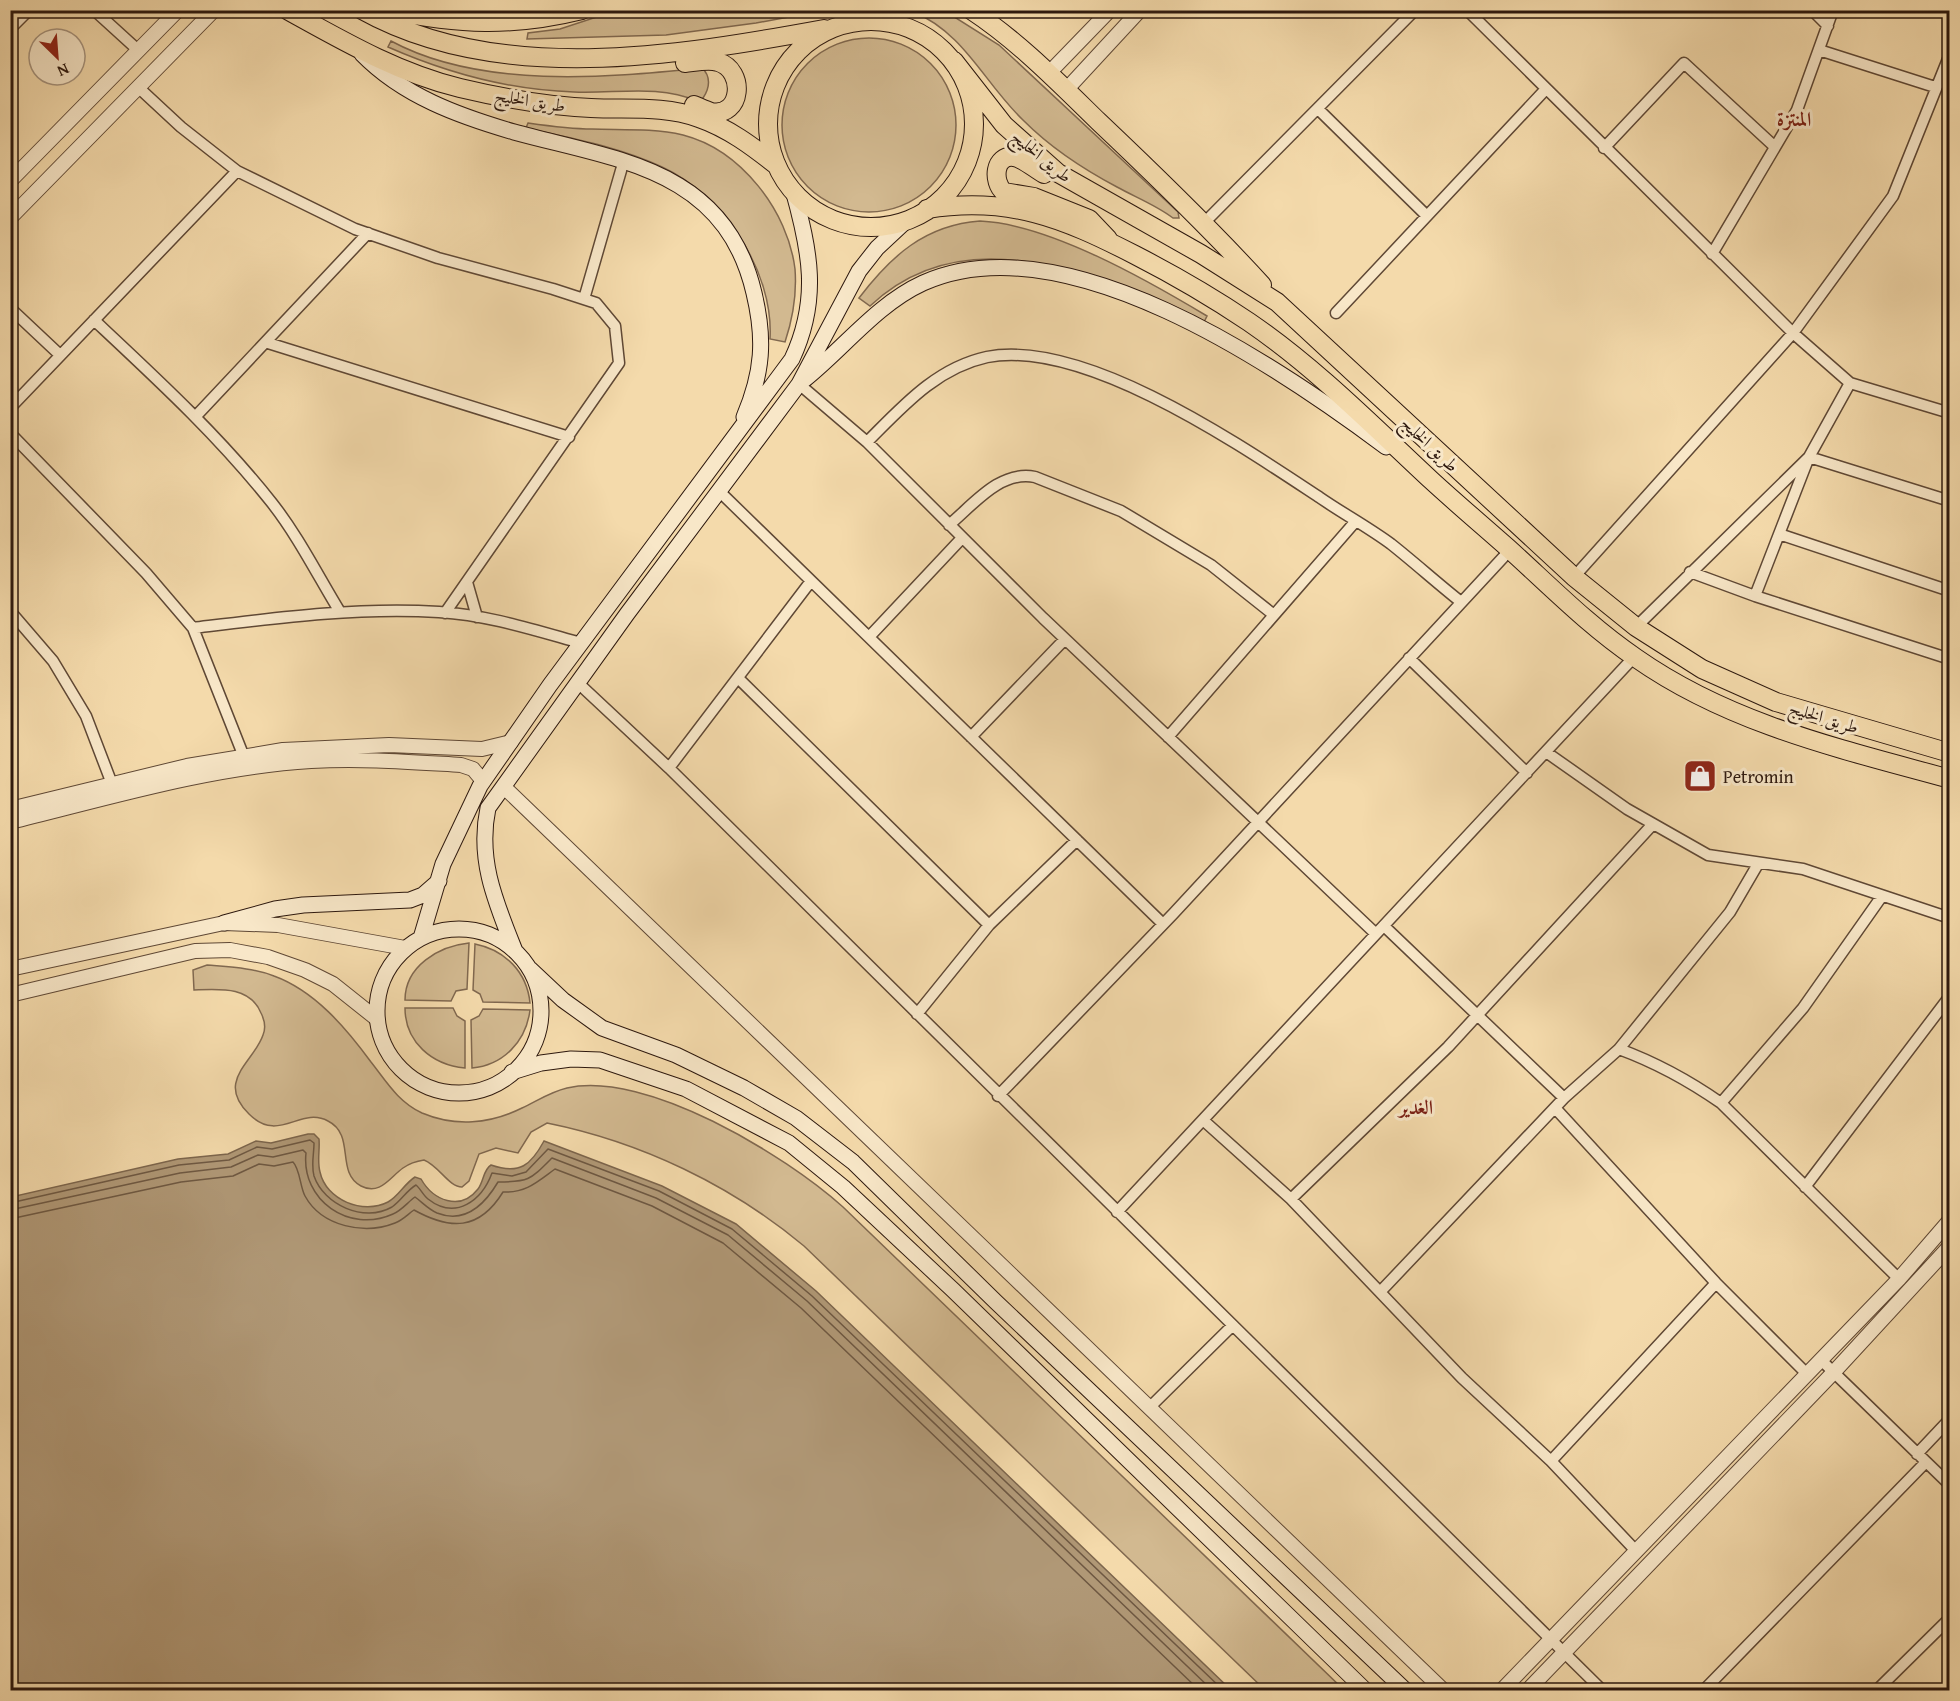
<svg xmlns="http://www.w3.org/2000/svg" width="1960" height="1701" font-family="'Gentium Book Plus',Amiri,serif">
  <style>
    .green { fill: #d2b990; stroke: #80684f; stroke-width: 1.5 }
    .water { fill: #b09876; stroke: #7c654c; stroke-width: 1.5 }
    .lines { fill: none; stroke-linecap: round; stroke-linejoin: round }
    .shore { stroke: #6e5842; stroke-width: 1.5 }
    .minor-casing { stroke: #5f4835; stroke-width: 13 }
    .tertiary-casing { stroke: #5f4835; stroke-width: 16 }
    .secondary-casing { stroke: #2d180e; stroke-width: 17 }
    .primary-casing { stroke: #2d180e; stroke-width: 20 }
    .minor { stroke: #f8e7c8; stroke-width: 10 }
    .tertiary { stroke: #f8e7c8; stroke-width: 14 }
    .secondary { stroke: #f8e7c8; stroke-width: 15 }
    .primary { stroke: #f4daab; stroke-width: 18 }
    .labels { text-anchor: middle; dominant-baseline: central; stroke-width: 6; stroke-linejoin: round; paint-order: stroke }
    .street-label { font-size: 18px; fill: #2d180e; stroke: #f8e7c8 }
    .poi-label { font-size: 18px; fill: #2d180e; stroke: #f8e7c8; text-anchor: start }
    .neighbourhood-label { font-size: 20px; font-weight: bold; fill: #7a1f14; stroke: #f8e7c8 }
  </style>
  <rect width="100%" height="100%" fill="#f4daab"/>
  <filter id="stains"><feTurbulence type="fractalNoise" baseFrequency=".00333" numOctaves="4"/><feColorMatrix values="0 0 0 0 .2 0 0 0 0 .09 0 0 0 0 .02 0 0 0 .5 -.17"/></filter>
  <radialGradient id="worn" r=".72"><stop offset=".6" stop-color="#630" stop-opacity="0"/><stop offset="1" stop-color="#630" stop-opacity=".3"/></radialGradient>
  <path class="green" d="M 615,11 L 615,10 L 821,11 L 756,23 L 666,35 L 527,39 L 528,33 L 560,29 Z
    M 912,11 L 945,11 L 999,45 L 1178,212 L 1179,218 L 1173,218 C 1156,205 1135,197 1117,187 C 1083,169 1051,148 1024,121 C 983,82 966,34 912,11 Z
    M782 125a87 87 0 1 1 174 0a87 87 0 1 1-174 0Z
    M 391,41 C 480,89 605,78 702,68 C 711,76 710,88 703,98 L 697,101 C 658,84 615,94 574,92 C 510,90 447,73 388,47 Z
    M 528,123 C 549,126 570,129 592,129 C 622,130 653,128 683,135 C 741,150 788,211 795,269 C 797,295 793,318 785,342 L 770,339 C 774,271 723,195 662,167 C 620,147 571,138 526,128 Z
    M 980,221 C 1049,224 1147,280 1207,316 L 1204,322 C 1101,279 968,213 870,306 L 859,298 C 891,256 925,225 980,221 Z
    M 469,943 L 467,989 L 456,991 L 451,1001 L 405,1000 C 405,966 439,946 469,943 Z
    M 475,944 C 505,950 527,972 530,1003 L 483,1002 L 480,994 L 473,990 Z
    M 207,965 C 229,967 254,968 274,976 C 315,991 346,1028 371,1062 C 386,1081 398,1102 422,1113 C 455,1127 490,1124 522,1108 C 537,1101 550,1092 567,1088 C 646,1070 785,1155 843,1207 L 1344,1690 L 1265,1690 L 804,1246 C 731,1185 641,1142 547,1123 L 531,1132 L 518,1153 L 496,1148 L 479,1154 L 469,1181 L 462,1187 C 449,1187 439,1166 424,1160 C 417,1161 410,1163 403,1168 C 390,1177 380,1196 361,1186 C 335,1172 356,1135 328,1121 C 300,1106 279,1144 249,1114 C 215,1081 254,1062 263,1035 C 266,1028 264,1019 261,1013 C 250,986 220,989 194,990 L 193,970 Z
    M 405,1008 L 453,1008 L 457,1016 L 465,1021 L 465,1068 C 432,1065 405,1042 405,1008 Z
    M 483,1009 L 530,1010 C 526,1042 503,1065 472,1068 L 471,1020 L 479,1016 Z"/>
  <path class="water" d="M 308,1134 L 314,1134 L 319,1139 C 320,1150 317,1161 320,1172 C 326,1200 363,1215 388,1202 C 399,1196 404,1184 415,1177 L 421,1179 C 433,1200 460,1212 478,1189 C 484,1181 483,1170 491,1165 C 520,1175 531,1165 544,1141 L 662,1186 L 736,1224 L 816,1291 L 1231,1690 L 11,1690 L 11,1197 L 178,1159 L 228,1154 L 256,1141 L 271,1143 Z"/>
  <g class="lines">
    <path class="shore" d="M 10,1203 L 179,1165 L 229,1160 L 257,1147 L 272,1149 L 310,1140 L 314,1143 C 314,1154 311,1165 314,1176 C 324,1205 364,1223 392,1207 C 401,1201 407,1190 416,1185 C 420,1188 423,1195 428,1199 C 456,1221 482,1200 492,1173 L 512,1176 L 526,1172 L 548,1149 L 659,1191 L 732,1229 L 812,1296 L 1223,1690
      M 10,1210 L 180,1173 L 231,1167 L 258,1155 L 273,1157 L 303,1150 L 306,1153 C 301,1200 349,1234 393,1214 C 401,1211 408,1202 415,1197 C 422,1202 428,1209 437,1213 C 465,1224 485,1204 498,1182 C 529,1182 530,1180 552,1158 L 656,1198 L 728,1235 L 807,1301 L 1212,1690
      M 10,1219 L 181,1182 L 233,1176 L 259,1164 L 274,1166 L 293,1162 C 300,1169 300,1187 305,1196 C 322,1227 365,1235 395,1223 C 403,1220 408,1214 414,1210 C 450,1230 479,1231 503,1192 C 526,1193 537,1182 555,1169 L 652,1206 L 723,1243 L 801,1308 L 1199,1690"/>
    <g class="minor-casing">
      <path id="minor" d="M 94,10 L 139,51
        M 1467,10 L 1793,333 L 1850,383 L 1950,413
        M 1812,10 L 1828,26
        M 10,29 L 29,10
        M 1819,50 L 1935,87
        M 139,88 L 181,127 L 237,171 L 355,229 L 438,258 L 553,289 L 596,303 L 615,326 L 619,363 L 445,613
        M 1319,110 L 1427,216
        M 1604,148 L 1684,63 L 1775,147
        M 1205,222 L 1415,10
        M 1712,254 L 1797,110 L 1833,10
        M 584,299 L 624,160
        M 10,308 L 60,355
        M 1336,313 L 1545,90
        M 94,320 C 157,379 219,436 272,503 C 298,536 318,576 340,612
        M 268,343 L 569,437
        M 799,384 L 867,442 L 1043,618 L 1376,934
        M 10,408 L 237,171
        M 196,416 L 368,233
        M 10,433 L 146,573 L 193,628 L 244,757
        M 867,442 C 902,407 936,368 987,357 C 1084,338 1240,445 1319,497 C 1342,513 1368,527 1391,544 C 1415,563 1437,583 1461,602
        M 719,491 L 1163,924
        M 949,525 C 974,504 1000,470 1035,477 L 1121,511 L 1211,565 L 1274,615
        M 1779,534 L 1950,591
        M 1690,572 L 1755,596 L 1950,659
        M 1574,577 L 1793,333 L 1893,196 L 1950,54
        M 467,582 L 477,617
        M 1755,596 L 1809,457 L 1950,501
        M 10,611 L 53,661 L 86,716 L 112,784
        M 1636,627 L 1809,457 L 1850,383
        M 193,628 C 275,618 356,607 439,612 C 488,615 534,630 581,643
        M 869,637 L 962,538
        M 1409,658 L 1527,773
        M 738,678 L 989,925 L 1077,840
        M 577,682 L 669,768 L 1602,1690
        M 971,737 L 1065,639
        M 1168,737 L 1355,522
        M 1546,752 L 1627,809 L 1708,855 L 1803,869 L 1950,918
        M 669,768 L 811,581
        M 1384,926 L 1564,1098
        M 917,1014 L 989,925
        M 1619,1049 C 1657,1063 1688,1080 1721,1103 L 1899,1279
        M 998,1096 L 1173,914 L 1510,550
        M 1721,1103 L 1803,1008 L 1882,896
        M 1556,1109 L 1716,1283 L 1807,1374
        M 1203,1120 L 1291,1199 L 1462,1378 L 1551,1461 L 1637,1552
        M 1805,1187 L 1950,996
        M 1291,1199 L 1448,1047 L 1653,824
        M 1117,1212 L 1634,657
        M 1380,1292 L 1564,1098 L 1619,1049 L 1730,912 L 1758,864
        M 1821,1360 L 1950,1485
        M 1149,1408 L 1232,1326
        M 1917,1454 L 1950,1419
        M 1551,1461 L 1716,1283
        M 1704,1690 L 1926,1462
        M 1877,1690 L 1950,1618"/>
    </g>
    <g class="tertiary-casing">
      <path id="tertiary" d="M 1049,73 L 1110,10
        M 1066,90 L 1140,10
        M 10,181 L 178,10
        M 10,218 L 214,10
        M 504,787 L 1443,1690
        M 10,809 L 187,766 L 283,750 L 389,745 L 482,749 L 511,742
        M 10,822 C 108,798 210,767 311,761 C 361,758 411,762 461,765 L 473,769 L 483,781
        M 10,969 L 224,923 L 278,925 L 405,948
        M 10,995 L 195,951 L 230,950 L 268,957 L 305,970 L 333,984 L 377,1019
        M 1502,1690 L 1899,1279 L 1950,1220
        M 1528,1690 L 1833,1373 L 1950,1246"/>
    </g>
    <g class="secondary-casing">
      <path id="secondary" d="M 362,54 C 403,96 459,116 514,132 C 616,160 725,168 754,293 C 765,339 763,372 744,417
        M 804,380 C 843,349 877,304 923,283 C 1064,220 1276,365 1386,447
        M 224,923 L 275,909 L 303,905 L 410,900 L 423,895 L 439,881
        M377 1011a82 82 0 1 1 164 0a82 82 0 1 1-164 0Z
        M 421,938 L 443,864 L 480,786 L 550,685 L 792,359 C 820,299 810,251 793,190
        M 515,951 C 496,903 477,860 488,808 L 627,614 L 799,384 L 859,271 L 877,248 L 907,220
        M 530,969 L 563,1000 L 602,1028 L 676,1055 L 744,1088 L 796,1118 L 853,1162 L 996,1302 L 1405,1690
        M 512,1072 L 541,1063 L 571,1059 L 600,1060 L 686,1089 L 789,1143 L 843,1187 L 953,1290 L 1365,1690"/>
    </g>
    <g class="primary-casing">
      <path id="primary" d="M 287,10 C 343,41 398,73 460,88 C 502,98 548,106 591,108 C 627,110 663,105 699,118 C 728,128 752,146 776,165
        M 362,10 C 498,86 677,56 824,29
        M 389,10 C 458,25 513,27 582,10
        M 971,10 C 1018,41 1058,82 1098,121 C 1154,174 1210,228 1262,285
        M768 124a103 103 0 1 1 206 0a103 103 0 1 1-206 0Z
        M 954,61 L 1004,125 L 1058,173 L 1201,254 L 1277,302 L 1574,577 L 1636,627 L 1702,669 L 1776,702 L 1950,753
        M 685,63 C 695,62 709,59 718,62 C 746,70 742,118 711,112 C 705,110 699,107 694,105
        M 1044,174 C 1035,169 1024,159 1014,157 C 994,154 992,182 1004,192 L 1034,197 L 1089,219 L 1108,239
        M 927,209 C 1009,196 1063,218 1135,255 C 1174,275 1212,297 1249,322 C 1316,368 1372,425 1431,480 C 1456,503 1482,525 1508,548 C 1550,586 1589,626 1636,658 C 1730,724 1841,749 1950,779"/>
    </g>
    <use href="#minor" class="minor"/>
    <use href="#tertiary" class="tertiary"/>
    <use href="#secondary" class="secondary"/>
    <use href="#primary" class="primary"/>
  </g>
  <defs>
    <g id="shop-square" transform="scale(1.725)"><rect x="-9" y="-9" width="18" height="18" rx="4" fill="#8f2418" stroke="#f8e7c8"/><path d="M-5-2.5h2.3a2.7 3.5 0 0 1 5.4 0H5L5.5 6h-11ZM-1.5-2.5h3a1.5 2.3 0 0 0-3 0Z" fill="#fff"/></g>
  </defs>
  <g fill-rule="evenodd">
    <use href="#shop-square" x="1700" y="776"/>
  </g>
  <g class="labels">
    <g class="street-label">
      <text transform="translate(530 100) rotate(9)">طريق الخليج</text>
      <text transform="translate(1042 156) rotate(39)">طريق الخليج</text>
      <text transform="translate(1430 444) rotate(43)">طريق الخليج</text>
      <text transform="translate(1824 717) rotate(17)">طريق الخليج</text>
    </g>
    <g class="poi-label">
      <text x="1723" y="776">Petromin</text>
    </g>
    <g class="neighbourhood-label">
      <text x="1794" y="118">المنتزة</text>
      <text x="1416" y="1106">الغدير</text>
    </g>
  </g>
  <rect width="1960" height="1701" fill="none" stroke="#f4daab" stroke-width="36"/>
  <rect x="12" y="12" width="1936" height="1677" fill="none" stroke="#2d180e" stroke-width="3"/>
  <rect x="18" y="18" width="1924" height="1665" fill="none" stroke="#2d180e" stroke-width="1.5"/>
  <g transform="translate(57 57) rotate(155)"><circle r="28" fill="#f8e7c8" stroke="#a7947e" stroke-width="1.5"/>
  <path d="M0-4.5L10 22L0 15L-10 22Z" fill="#8f2418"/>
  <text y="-9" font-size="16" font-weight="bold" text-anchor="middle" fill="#2d180e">N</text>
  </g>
  <rect width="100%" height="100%" filter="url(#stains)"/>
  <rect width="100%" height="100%" fill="url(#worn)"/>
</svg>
